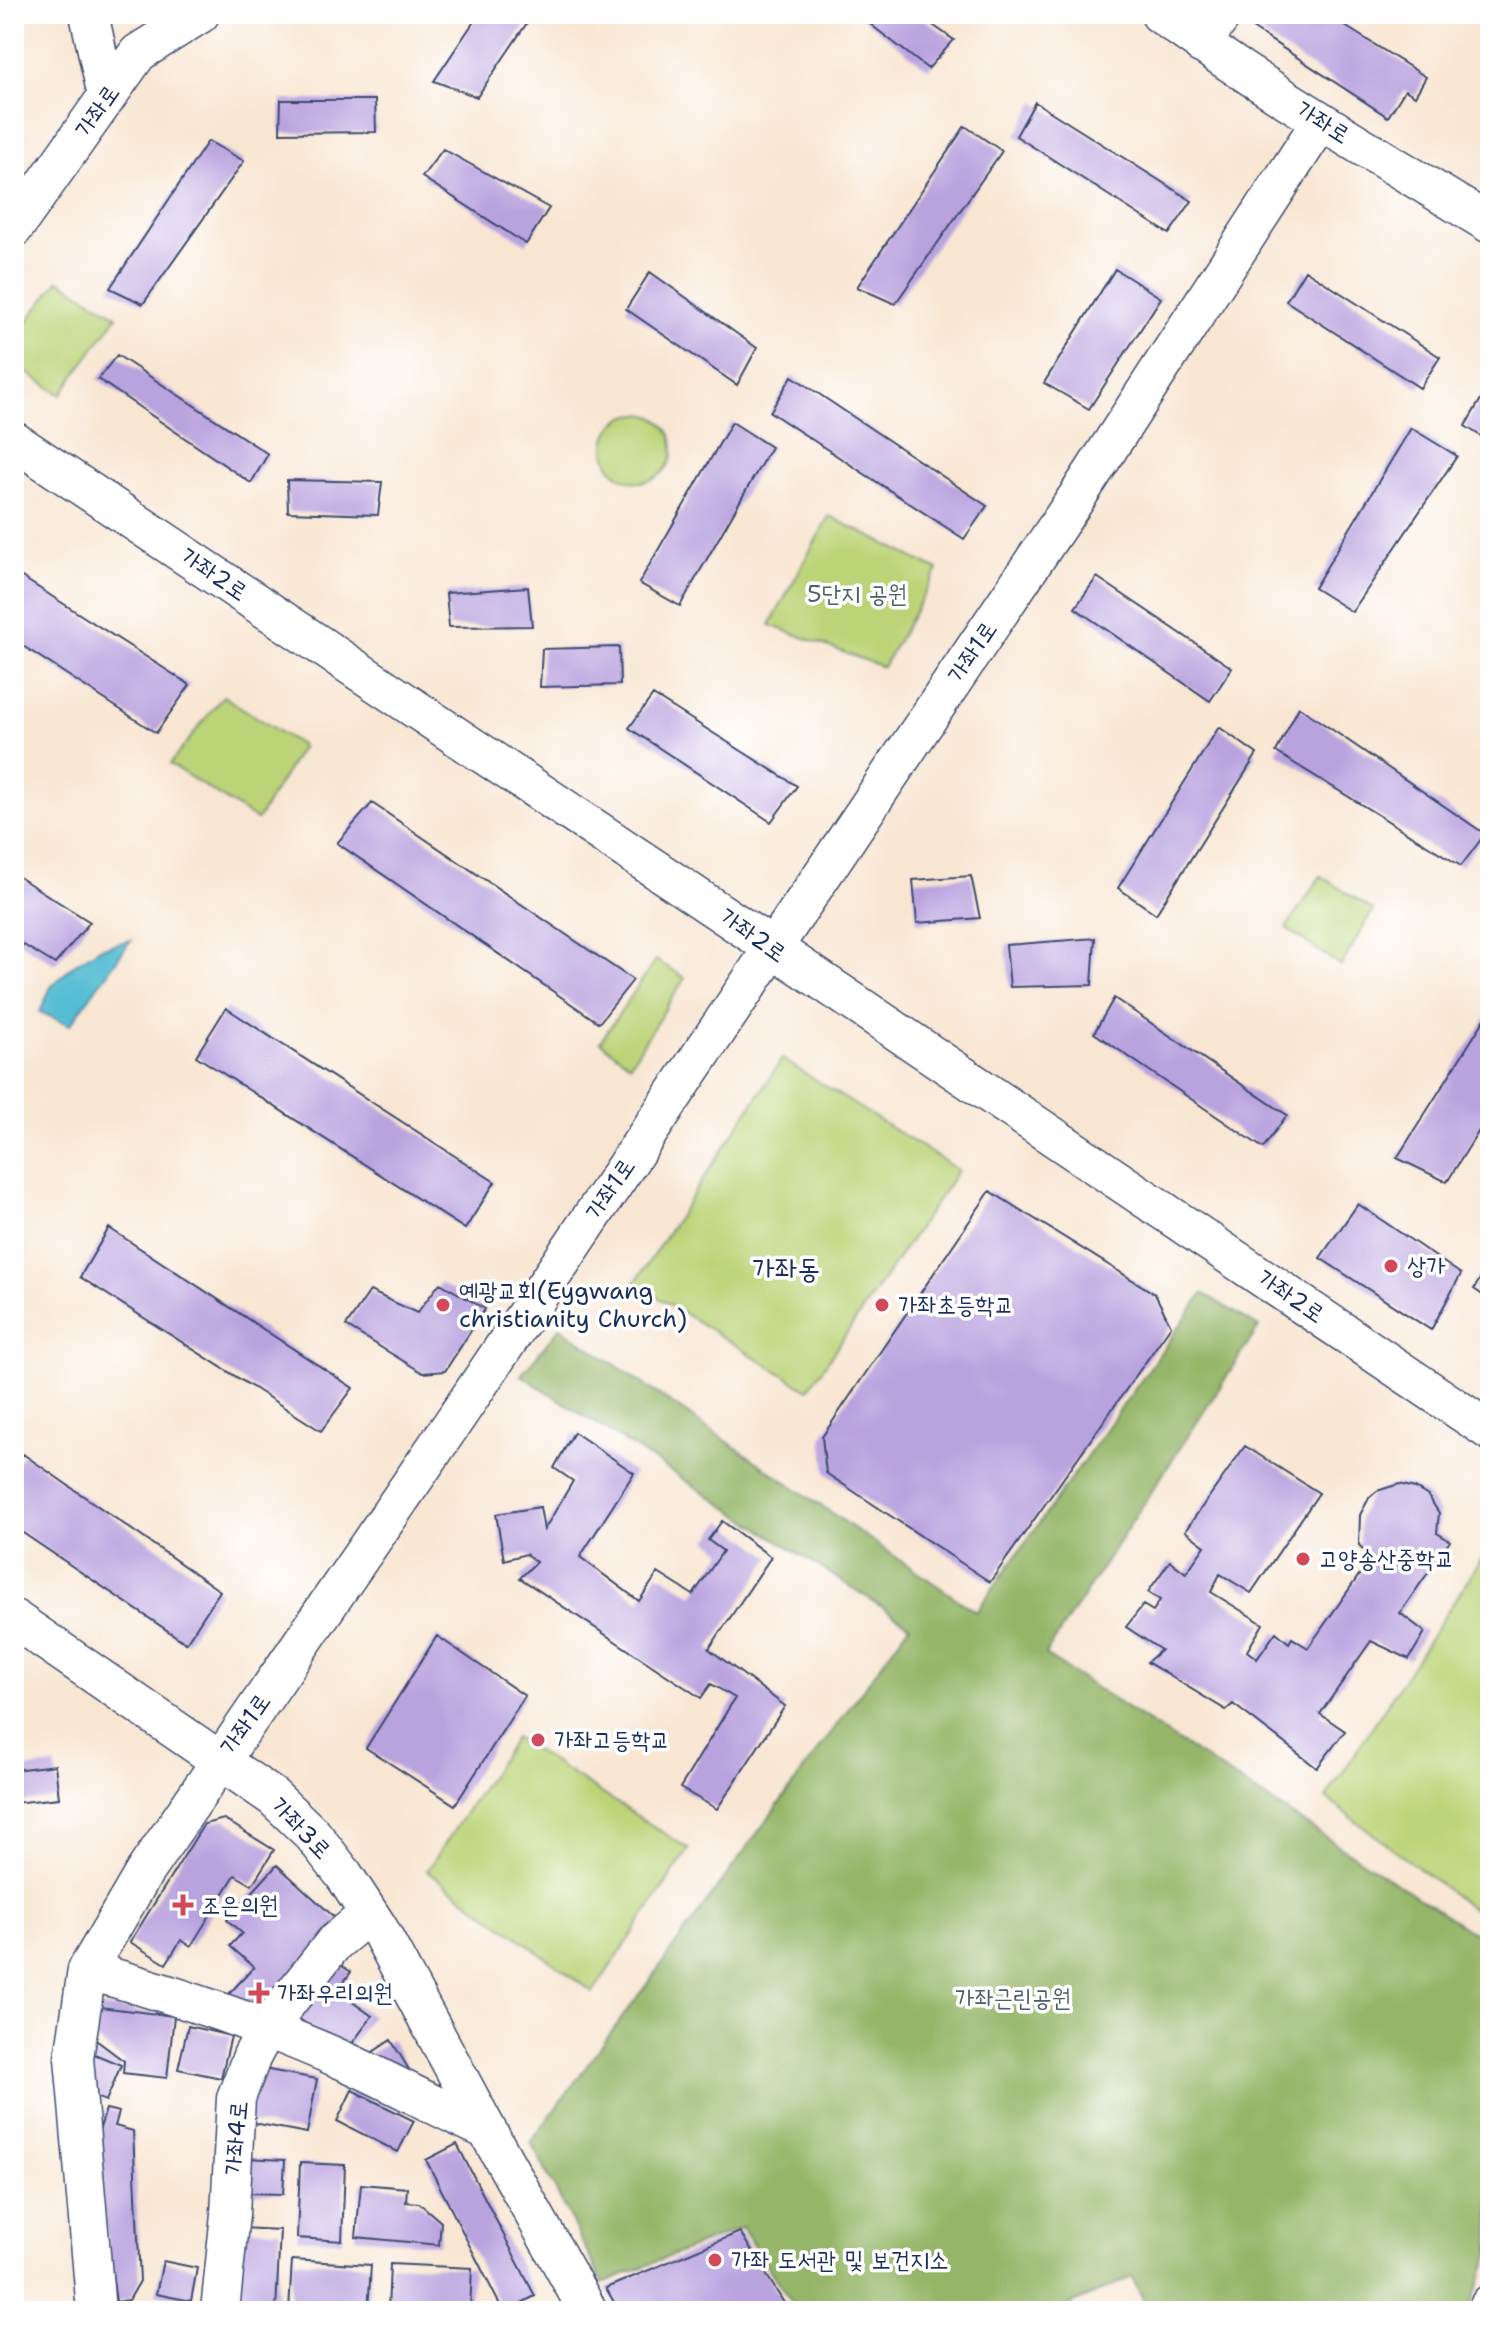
<svg xmlns="http://www.w3.org/2000/svg" width="1504" height="2325" font-family="'Shantell Sans','Poor Story',sans-serif">
  <style>
    .green { fill: #bcd478; stroke: #6c826b; stroke-width: 2 }
    .forest { fill: #95b668; stroke: #587263; stroke-width: 2 }
    .water { fill: #55bdd3; stroke: #387698; stroke-width: 2 }
    .building { fill: #b9a3df }
    .lines { fill: none; stroke-linecap: round; stroke-linejoin: round }
    .minor-casing { stroke: #3c4a6f; stroke-width: 41 }
    .minor { stroke: #fff; stroke-width: 38 }
    .poi-dot { fill: #d1495b; stroke: #fff; stroke-width: 3 }
    .labels { text-anchor: middle; dominant-baseline: central; stroke-width: 7; stroke-linejoin: round; paint-order: stroke }
    .street-label { font-size: 24px; fill: #1b2f5e; stroke: #fff }
    .park-label { font-size: 24px; fill: #4b6166; stroke: #fff }
    .poi-label { font-size: 24px; fill: #1b2f5e; stroke: #fff; text-anchor: start }
    .quarter-label { font-size: 28px; fill: #1b2f5e; stroke: #fff }
  </style>
  <rect width="100%" height="100%" fill="#fff"/>
  <filter id="ink" filterUnits="userSpaceOnUse"><feTurbulence type="fractalNoise" baseFrequency=".0125" numOctaves="2"/><feDisplacementMap in="SourceGraphic" scale="16" xChannelSelector="R" yChannelSelector="G"/><feConvolveMatrix kernelMatrix="1 2 1 2 8 2 1 2 1" color-interpolation-filters="sRGB"/></filter>
  <filter id="wash" filterUnits="userSpaceOnUse"><feTurbulence type="fractalNoise" baseFrequency=".006" numOctaves="4" result="noise"/><feDisplacementMap in="SourceGraphic" scale="32" xChannelSelector="R" yChannelSelector="G"/><feGaussianBlur stdDeviation="1.8" result="paint"/><feColorMatrix in="noise" values="0 0 0 0 0 0 0 0 0 0 0 0 0 0 0 0 0 1.4 0 .05"/><feComposite in="paint" operator="in"/></filter>
  <g filter="url(#wash)">
    <rect width="100%" height="100%" fill="#f8e6d2"/>
    <path class="green" d="M 59,280 L 117,316 L 61,395 L 14,364 L 14,339 Z
      M605 448a34 34 0 1 1 68 0a34 34 0 1 1-68 0Z
      M 829,516 L 938,570 L 883,667 L 770,625 Z
      M 223,696 L 302,746 L 257,820 L 170,764 Z
      M 1321,876 L 1373,910 L 1341,966 L 1286,928 Z
      M 656,960 L 685,978 L 630,1064 L 600,1042 Z
      M 782,1059 L 958,1170 L 808,1390 L 635,1283 Z
      M 1490,1546 L 1490,1881 L 1472,1909 L 1326,1798 Z
      M 515,1738 L 689,1849 L 593,1992 L 427,1871 Z"/>
    <path class="forest" d="M 1203,1293 L 1259,1327 L 1045,1655 L 1478,1936 L 1490,1920 L 1490,2253 L 1469,2311 L 1149,2311 L 1132,2277 L 1055,2311 L 797,2311 L 742,2228 L 603,2283 L 531,2142 L 910,1625 L 521,1375 L 560,1327 L 976,1612 Z"/>
    <path class="water" d="M 131,940 L 70,1025 L 40,1012 L 51,987 L 71,967 L 100,948 Z"/>
    <g id="blocks">
      <path class="building" d="M 479,14 L 533,14 L 477,97 L 434,81 Z
        M 857,14 L 917,14 L 954,40 L 928,69 Z
        M 1240,14 L 1326,14 L 1426,77 L 1415,96 L 1405,90 L 1388,117 L 1237,18 Z
        M 281,100 L 375,100 L 376,132 L 280,133 Z
        M 1035,102 L 1192,201 L 1169,234 L 1016,136 Z
        M 965,126 L 1002,151 L 895,304 L 857,287 Z
        M 208,141 L 244,161 L 143,304 L 110,288 Z
        M 443,149 L 549,208 L 526,244 L 422,177 Z
        M 1115,269 L 1161,298 L 1089,409 L 1044,383 Z
        M 1305,270 L 1440,357 L 1420,388 L 1286,301 Z
        M 650,272 L 757,348 L 737,385 L 626,309 Z
        M 117,355 L 268,454 L 251,483 L 98,379 Z
        M 792,376 L 987,506 L 964,539 L 770,412 Z
        M 1490,384 L 1490,442 L 1465,426 Z
        M 732,422 L 771,447 L 680,606 L 639,583 Z
        M 1411,428 L 1457,456 L 1352,612 L 1314,588 Z
        M 287,480 L 382,482 L 378,515 L 288,512 Z
        M 14,572 L 190,685 L 156,733 L 14,640 Z
        M 1097,577 L 1232,668 L 1210,701 L 1075,608 Z
        M 528,587 L 532,626 L 449,627 L 446,593 Z
        M 619,647 L 620,685 L 540,687 L 542,649 Z
        M 653,695 L 797,786 L 771,822 L 629,728 Z
        M 1299,707 L 1485,834 L 1461,866 L 1276,752 Z
        M 1219,727 L 1257,754 L 1156,914 L 1118,888 Z
        M 372,803 L 633,980 L 599,1023 L 337,843 Z
        M 14,874 L 90,922 L 55,964 L 14,939 Z
        M 971,876 L 980,918 L 917,923 L 913,880 Z
        M 1095,938 L 1092,985 L 1010,987 L 1006,945 Z
        M 1114,998 L 1287,1115 L 1263,1148 L 1094,1033 Z
        M 226,1008 L 495,1182 L 465,1229 L 196,1056 Z
        M 1490,1011 L 1490,1113 L 1447,1182 L 1397,1158 Z
        M 990,1191 L 1155,1294 L 1171,1326 L 990,1582 L 826,1473 L 822,1437 Z
        M 1358,1204 L 1461,1274 L 1431,1330 L 1320,1258 Z
        M 109,1228 L 353,1388 L 321,1431 L 80,1277 Z
        M 1490,1262 L 1490,1300 L 1474,1289 Z
        M 440,1283 L 485,1309 L 445,1371 L 423,1373 L 346,1326 L 370,1291 L 417,1313 Z
        M 574,1432 L 634,1473 L 580,1557 L 639,1601 L 658,1573 L 693,1595 L 723,1551 L 708,1540 L 722,1521 L 771,1557 L 709,1649 L 785,1706 L 717,1809 L 680,1788 L 735,1698 L 711,1684 L 701,1698 L 520,1578 L 536,1562 L 526,1554 L 504,1560 L 496,1514 L 540,1507 L 544,1530 L 573,1481 L 554,1468 Z
        M 1245,1446 L 1319,1493 L 1251,1593 L 1220,1574 L 1211,1592 L 1263,1624 L 1247,1651 L 1257,1659 L 1276,1632 L 1289,1643 L 1292,1638 L 1308,1648 L 1371,1558 L 1359,1545 L 1360,1515 L 1369,1498 L 1377,1491 L 1399,1484 L 1415,1488 L 1428,1496 L 1439,1513 L 1437,1533 L 1450,1541 L 1400,1613 L 1425,1632 L 1409,1659 L 1371,1641 L 1320,1714 L 1345,1731 L 1317,1768 L 1233,1704 L 1226,1710 L 1147,1662 L 1161,1650 L 1126,1627 L 1143,1605 L 1153,1611 L 1160,1600 L 1148,1592 L 1170,1561 L 1186,1573 L 1205,1546 L 1185,1531 Z
        M 23,1454 L 220,1591 L 186,1643 L 14,1527 L 14,1467 Z
        M 437,1636 L 525,1696 L 455,1805 L 366,1748 Z
        M 55,1765 L 59,1798 L 14,1803 L 14,1770 Z
        M 224,1819 L 274,1850 L 252,1885 L 235,1875 L 191,1946 L 181,1940 L 166,1964 L 130,1942 L 204,1824 Z
        M 277,1865 L 343,1925 L 256,2020 L 228,1995 L 254,1967 L 230,1946 L 242,1933 L 227,1920 Z
        M 330,1958 L 351,1972 L 337,1991 L 372,2016 L 346,2052 L 291,2013 Z
        M 100,2007 L 174,2016 L 167,2078 L 123,2073 L 124,2061 L 96,2040 Z
        M 188,2026 L 231,2036 L 221,2078 L 178,2069 Z
        M 391,2040 L 416,2081 L 367,2056 Z
        M 92,2053 L 121,2065 L 106,2101 L 91,2095 Z
        M 258,2068 L 317,2079 L 307,2133 L 248,2122 Z
        M 352,2090 L 414,2121 L 398,2152 L 337,2121 Z
        M 106,2109 L 119,2112 L 115,2126 L 133,2131 L 140,2281 L 129,2300 L 116,2302 L 92,2129 L 100,2128 Z
        M 457,2144 L 535,2296 L 506,2311 L 503,2311 L 426,2160 Z
        M 245,2158 L 285,2160 L 283,2194 L 244,2193 Z
        M 300,2163 L 345,2165 L 342,2241 L 297,2238 Z
        M 361,2184 L 407,2188 L 406,2202 L 419,2203 L 441,2222 L 439,2245 L 356,2237 Z
        M 241,2228 L 280,2230 L 276,2311 L 237,2311 Z
        M 740,2232 L 789,2311 L 619,2311 L 606,2288 Z
        M 14,2248 L 16,2248 L 19,2282 L 14,2282 Z
        M 292,2260 L 371,2265 L 368,2311 L 289,2311 Z
        M 163,2261 L 197,2268 L 191,2301 L 156,2294 Z
        M 390,2264 L 472,2268 L 470,2311 L 388,2311 Z"/>
    </g>
  </g>
  <g filter="url(#ink)">
    <use href="#blocks" fill-opacity="0" stroke="#3c4a6f" stroke-width="2"/>
    <g class="lines">
      <g class="minor-casing">
        <path id="minor" d="M 89,14 L 107,96
          M 1160,14 C 1266,91 1379,156 1490,224
          M 1201,44 L 1223,14
          M 14,228 L 138,53 L 200,14
          M 14,441 L 748,931 L 1490,1431
          M 14,1619 L 273,1797 L 313,1835 L 344,1875 L 379,1929 L 487,2130 L 588,2311
          M 87,1970 C 176,1995 265,2025 349,2063 C 395,2084 440,2109 487,2130
          M 96,2311 L 74,2058 L 87,1970 L 145,1871 L 458,1415 L 1077,497 L 1321,121
          M 220,2311 L 230,2214 L 236,2098 L 252,2056 L 267,2028 L 334,1943 L 369,1914
          M 1487,2311 L 1490,2304"/>
      </g>
      <use href="#minor" class="minor"/>
    </g>
  </g>
  <g class="poi-dot">
    <circle cx="1391" cy="1266" r="8"/>
    <circle cx="443" cy="1305" r="8"/>
    <circle cx="882" cy="1305" r="8"/>
    <circle cx="1303" cy="1559" r="8"/>
    <circle cx="538" cy="1740" r="8"/>
    <path d="M179 1893h8v8h8v8h-8v8h-8v-8h-8v-8h8z"/>
    <path d="M255 1981h8v8h8v8h-8v8h-8v-8h-8v-8h8z"/>
    <circle cx="715" cy="2260" r="8"/>
  </g>
  <g class="labels">
    <g class="street-label">
      <text transform="translate(97 111) rotate(-55)">가좌로</text>
      <text transform="translate(1323 122) rotate(32)">가좌로</text>
      <text transform="translate(214 574) rotate(34)">가좌2로</text>
      <text transform="translate(972 652) rotate(-56)">가좌1로</text>
      <text transform="translate(753 935) rotate(35)">가좌2로</text>
      <text transform="translate(610 1189) rotate(-56)">가좌1로</text>
      <text transform="translate(1291 1296) rotate(34)">가좌2로</text>
      <text transform="translate(245 1724) rotate(-55)">가좌1로</text>
      <text transform="translate(301 1828) rotate(46)">가좌3로</text>
      <text transform="translate(236 2138) rotate(-85)">가좌4로</text>
    </g>
    <g class="park-label">
      <text x="857" y="594">5단지 공원</text>
      <text x="1013" y="1998">가좌근린공원</text>
    </g>
    <g class="poi-label">
      <text x="1407" y="1266">상가</text>
      <text x="459" y="1291">예광교회(Eygwang<tspan x="459" dy="28">christianity Church)</tspan></text>
      <text x="898" y="1305">가좌초등학교</text>
      <text x="1319" y="1559">고양송산중학교</text>
      <text x="554" y="1740">가좌고등학교</text>
      <text x="201" y="1905">조은의원</text>
      <text x="277" y="1993">가좌우리의원</text>
      <text x="731" y="2260">가좌 도서관 및 보건지소</text>
    </g>
    <g class="quarter-label">
      <text x="786" y="1268">가좌동</text>
    </g>
  </g>
  <rect width="1504" height="2325" fill="none" stroke="#fff" stroke-width="48"/>
</svg>
